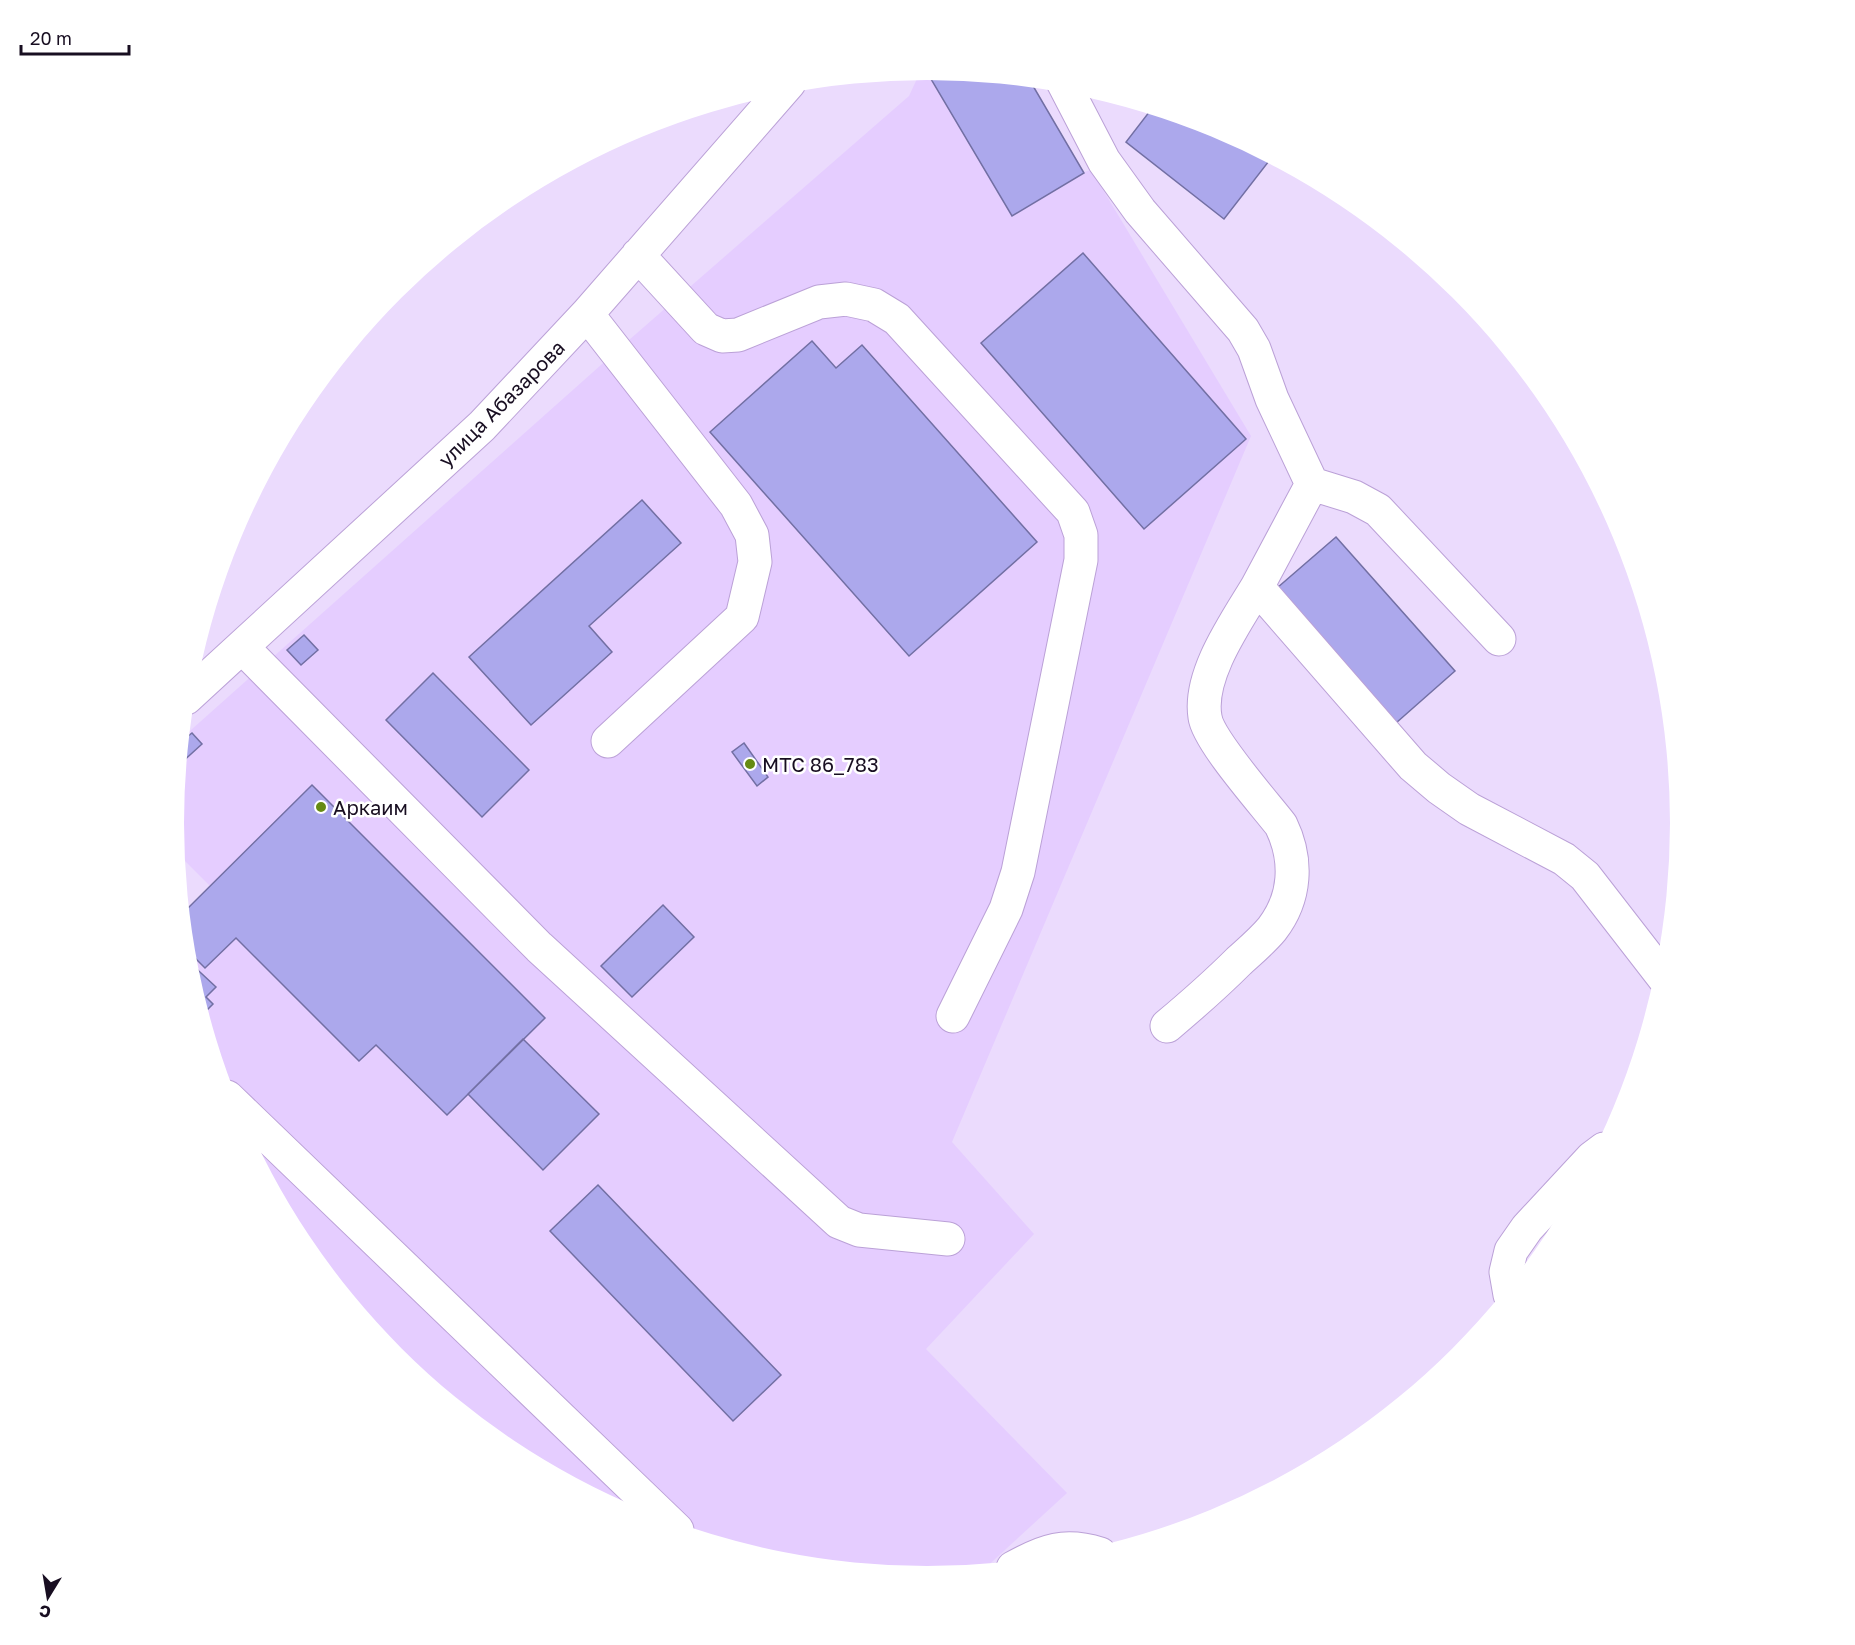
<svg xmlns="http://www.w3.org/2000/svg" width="1855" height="1645" font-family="'Golos Text',sans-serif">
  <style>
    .built { fill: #e5cdff }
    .building { fill: #aca8ec; stroke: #726fa3; stroke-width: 1.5 }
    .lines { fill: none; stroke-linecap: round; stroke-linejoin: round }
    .minor-casing { stroke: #bba1d7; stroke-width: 35 }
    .minor { stroke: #fff; stroke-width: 33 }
    .poi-dot { fill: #668b13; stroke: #fff; stroke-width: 2 }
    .labels { text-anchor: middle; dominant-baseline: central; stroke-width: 5; stroke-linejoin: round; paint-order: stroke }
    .street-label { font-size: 20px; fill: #180e21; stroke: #fff }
    .poi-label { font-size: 20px; fill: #180e21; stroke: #fff; text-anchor: start }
  </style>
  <rect width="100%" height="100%" fill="#ebdbfd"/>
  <path class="built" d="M 928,69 L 1029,79 L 1084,172 L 1091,170 L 1251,436 L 952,1142 L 1034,1234 L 926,1349 L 1067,1493 L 982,1571 L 927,1576 L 780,1561 L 639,1519 L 509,1449 L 394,1355 L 301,1241 L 231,1111 L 188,969 L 183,913 L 210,886 L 177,853 L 174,822 L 182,738 L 629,340 L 909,96 L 921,70 Z"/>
  <path class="building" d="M 925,69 L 1029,79 L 1084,173 L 1012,216 Z
    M 1153,107 L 1216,126 L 1243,141 L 1269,161 L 1224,219 L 1126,142 Z
    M 1083,253 L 1246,439 L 1144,529 L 981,343 Z
    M 812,341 L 836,368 L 862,345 L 1037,542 L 909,656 L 710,432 Z
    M 642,500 L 681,543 L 589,626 L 612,652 L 531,725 L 469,657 Z
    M 1336,537 L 1455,671 L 1396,723 L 1277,588 Z
    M 304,635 L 318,650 L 301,665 L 287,650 Z
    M 433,673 L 529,770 L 482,817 L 386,720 Z
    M 192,733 L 202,744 L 180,764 L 182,741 Z
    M 744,743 L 768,777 L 757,786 L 732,752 Z
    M 312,785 L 545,1018 L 447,1115 L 376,1045 L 359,1061 L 236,938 L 205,968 L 186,949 L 183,913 Z
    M 663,905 L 694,937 L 632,997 L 601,966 Z
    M 187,960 L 216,987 L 206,997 L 213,1004 L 202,1015 L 188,969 Z
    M 523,1039 L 599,1114 L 543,1170 L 468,1094 Z
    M 598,1185 L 781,1375 L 733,1421 L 550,1231 Z"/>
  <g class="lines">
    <g class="minor-casing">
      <path id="minor" d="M 1063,82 L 1104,161 L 1140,211 L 1243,330 L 1254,349 L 1272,399 L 1312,484 L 1257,587 L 1413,766 L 1439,788 L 1469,809 L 1564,859 L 1585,876 L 1664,978
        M 638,255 L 706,329 L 722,336 L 738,335 L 819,302 L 846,299 L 874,305 L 897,319 L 1073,512 L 1081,535 L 1081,560 L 1018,872 L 1006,909 L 953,1016
        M 587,314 L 736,505 L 752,535 L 755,562 L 742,617 L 608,741
        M 1312,484 L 1354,497 L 1378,510 L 1499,639
        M 242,647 L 539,947 L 839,1222 L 859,1230 L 948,1239
        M 186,698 L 482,426 L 587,314 L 789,83
        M 1167,1026 C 1192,1005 1216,984 1239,961 C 1250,951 1262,941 1272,929 C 1296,898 1298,860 1281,825 C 1264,803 1208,740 1205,717 C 1198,675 1236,622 1257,587
        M 227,1097 L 677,1530
        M 1510,1295 L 1506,1272 L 1511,1251 L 1527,1228 L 1592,1158 L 1604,1149
        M 1013,1568 C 1045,1550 1065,1543 1100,1554"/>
    </g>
    <use href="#minor" class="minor"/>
  </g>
  <g class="poi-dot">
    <circle cx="750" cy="764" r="6"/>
    <circle cx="321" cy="807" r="6"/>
  </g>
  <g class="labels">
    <g class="street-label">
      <text transform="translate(501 403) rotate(-45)">улица Абазарова</text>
    </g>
    <g class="poi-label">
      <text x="762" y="764">МТС 86_783</text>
      <text x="333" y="807">Аркаим</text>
    </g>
  </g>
  <path d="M0 0H1855V1645H0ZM184 823a743 743 0 1 1 1486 0a743 743 0 1 1-1486 0Z" fill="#fff" fill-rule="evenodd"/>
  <g transform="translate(48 1597) rotate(191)" stroke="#ffffff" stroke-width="4.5" paint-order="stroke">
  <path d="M0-4.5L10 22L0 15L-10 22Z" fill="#180e21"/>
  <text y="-9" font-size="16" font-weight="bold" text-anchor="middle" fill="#180e21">С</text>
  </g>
  <path d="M21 45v9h108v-9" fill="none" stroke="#180e21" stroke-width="3"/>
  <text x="30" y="45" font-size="18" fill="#180e21" stroke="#ffffff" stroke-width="4.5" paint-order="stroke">20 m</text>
</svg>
